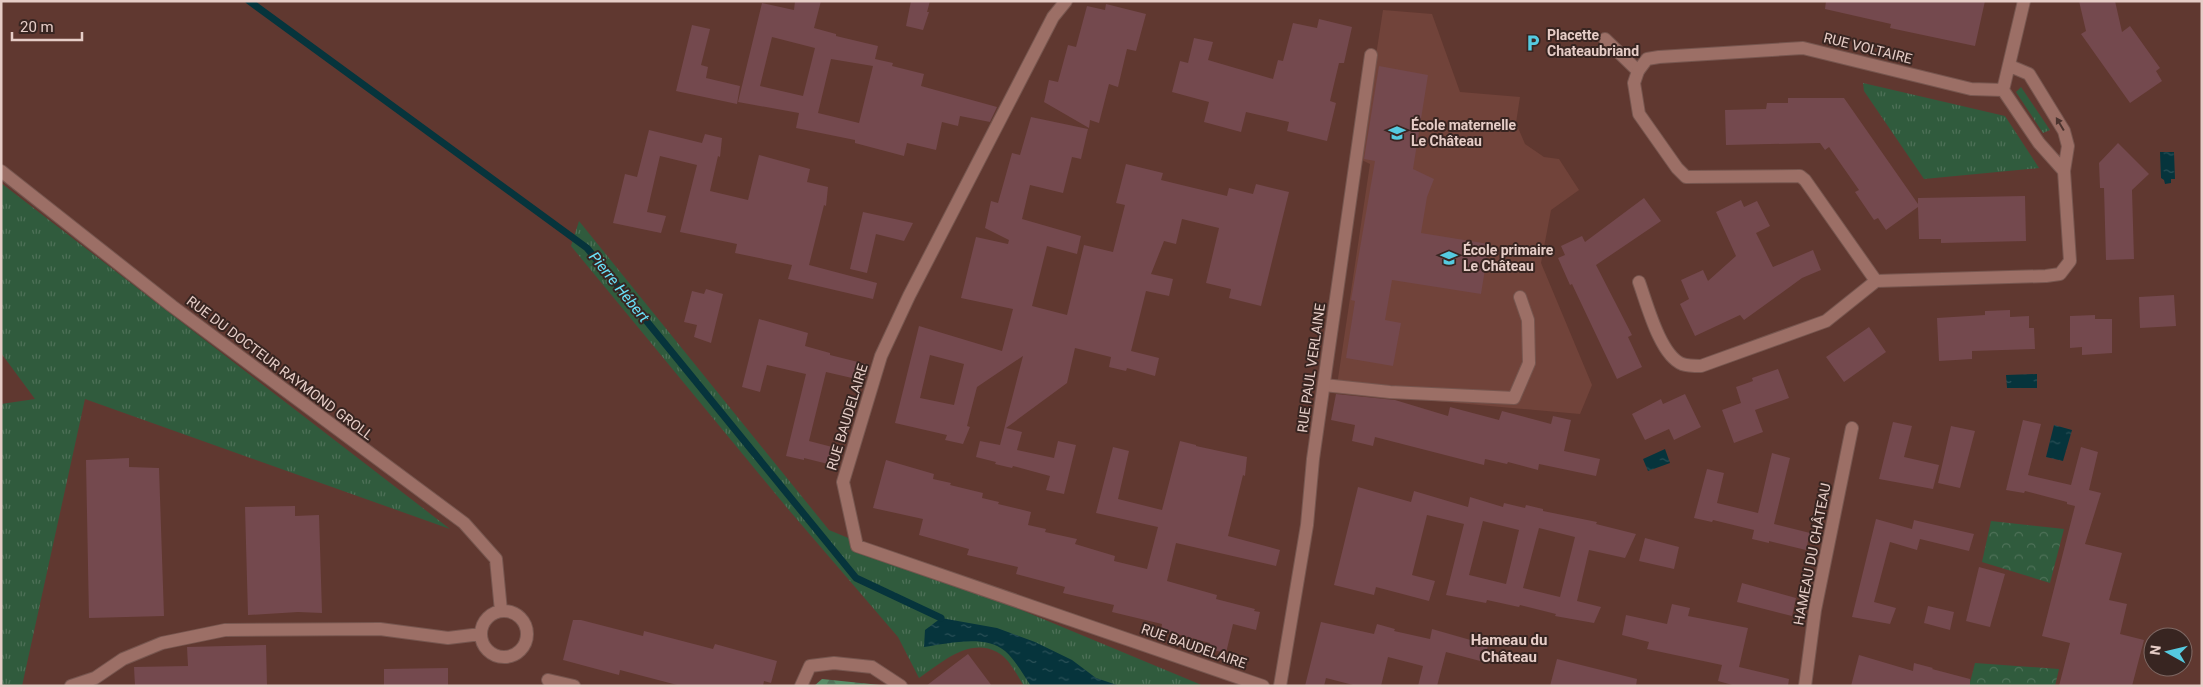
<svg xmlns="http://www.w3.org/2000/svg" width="2203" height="687" font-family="Roboto,sans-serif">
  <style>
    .built { fill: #71433a }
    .grass { fill: url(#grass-tufts) }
    .forest { fill: url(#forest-firs) }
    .park { fill: url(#park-crowns) }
    .water { fill: url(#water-ripples) }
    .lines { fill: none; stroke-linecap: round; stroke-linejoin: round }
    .stream { stroke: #06343c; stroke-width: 7 }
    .building { fill: #74494e; fill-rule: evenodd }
    .service-casing { stroke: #77564f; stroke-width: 14 }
    .minor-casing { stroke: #77564f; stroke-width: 14 }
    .service { stroke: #9c6f66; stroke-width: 12 }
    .minor { stroke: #9c6f66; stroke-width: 12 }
    .oneway { fill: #4c342f }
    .labels { text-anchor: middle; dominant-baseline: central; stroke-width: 4; stroke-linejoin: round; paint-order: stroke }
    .poi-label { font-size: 14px; font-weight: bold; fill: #e6cdc7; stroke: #382521; text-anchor: start }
    .street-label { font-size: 14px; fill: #e6cdc7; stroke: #382521 }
    .water-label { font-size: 15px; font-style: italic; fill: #6be2fa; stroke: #382521 }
    .neighbourhood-label { font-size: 15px; font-weight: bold; fill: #e6cdc7; stroke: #382521 }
  </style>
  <defs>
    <pattern id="grass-tufts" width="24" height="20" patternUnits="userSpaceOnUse" patternTransform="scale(1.25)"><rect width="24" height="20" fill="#305b3d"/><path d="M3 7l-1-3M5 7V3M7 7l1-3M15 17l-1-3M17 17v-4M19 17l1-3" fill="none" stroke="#4e7158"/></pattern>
    <pattern id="forest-firs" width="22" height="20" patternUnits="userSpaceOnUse" patternTransform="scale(1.25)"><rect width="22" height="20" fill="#588d67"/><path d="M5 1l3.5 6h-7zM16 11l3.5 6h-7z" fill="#517158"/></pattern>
    <pattern id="park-crowns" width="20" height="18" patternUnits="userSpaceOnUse" patternTransform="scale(1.25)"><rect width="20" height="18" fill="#305b3d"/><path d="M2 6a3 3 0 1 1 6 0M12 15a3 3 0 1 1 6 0" fill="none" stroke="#4e7158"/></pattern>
    <pattern id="water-ripples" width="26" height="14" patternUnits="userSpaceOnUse" patternTransform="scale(1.25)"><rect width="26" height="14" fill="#06343c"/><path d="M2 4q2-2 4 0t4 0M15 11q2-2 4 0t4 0" fill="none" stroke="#2a5057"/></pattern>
  </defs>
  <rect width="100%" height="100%" fill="#603830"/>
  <path class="built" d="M 1383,10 L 1432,14 L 1460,92 L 1520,97 L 1516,123 L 1525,144 L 1544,157 L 1559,159 L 1579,190 L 1551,210 L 1541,263 L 1592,385 L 1580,414 L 1336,392 L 1370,164 L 1360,159 Z"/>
  <path class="grass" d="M 1863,83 L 2005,116 L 2039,168 L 1924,179 L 1864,91 Z
    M 2021,87 L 2050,130 L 2043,133 L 2016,92 Z
    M 1,183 L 450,529 L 85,399 L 22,686 L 1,686 L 1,404 L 35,399 L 1,353 Z
    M 579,221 L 829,530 L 1204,686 L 1024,686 C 1017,675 1009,658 997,652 C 969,637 941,663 919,678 L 898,637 L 788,509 L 571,246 Z"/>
  <path class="forest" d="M 822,679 L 880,685 L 881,686 L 814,686 Z"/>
  <path class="park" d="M 1991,521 L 2064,529 L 2050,583 L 1982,562 Z
    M 1975,663 L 2059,669 L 2055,686 L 1969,686 Z"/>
  <path class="water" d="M 2160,152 L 2174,152 L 2175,179 L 2171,179 L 2171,183 L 2165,184 L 2164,180 L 2161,178 Z
    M 2037,374 L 2037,388 L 2007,388 L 2006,375 Z
    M 2054,425 L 2072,430 L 2063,461 L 2046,457 Z
    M 1665,449 L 1670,463 L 1648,471 L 1643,459 Z
    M 941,618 L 997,628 L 1035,642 L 1072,660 L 1096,678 L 1120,686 L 1031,686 C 1023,674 1015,660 1005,651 C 984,634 948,644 924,647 L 925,630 Z"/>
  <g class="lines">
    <path class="stream" d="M 249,1 L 587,248 L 856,578 L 941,618"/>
  </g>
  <path class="building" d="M 795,1 L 821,1 L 814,28 L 836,34 L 836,36 L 878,46 L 875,59 L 893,63 L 892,66 L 924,74 L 921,86 L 997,107 L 990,122 L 960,116 L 958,126 L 942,122 L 936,150 L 907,143 L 904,156 L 855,143 L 855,140 L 796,128 L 799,113 L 738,102 L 762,3 L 794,10 ZM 772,37 L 815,48 L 803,96 L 760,86 ZM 831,59 L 873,66 L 859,123 L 818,113 Z
    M 911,1 L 930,1 L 927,12 L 929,12 L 923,30 L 906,26 Z
    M 1826,1 L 1985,1 L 1975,46 L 1890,28 L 1891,24 L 1825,9 Z
    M 2079,1 L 2115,1 L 2122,32 L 2130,26 L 2160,68 L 2156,71 L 2162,81 L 2130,103 L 2081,34 L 2086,31 Z
    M 1106,4 L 1146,14 L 1136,51 L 1127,49 L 1118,87 L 1109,84 L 1099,123 L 1090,120 L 1089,128 L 1044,102 L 1049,80 L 1058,82 L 1068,45 L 1076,47 L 1087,6 L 1105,10 Z
    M 1319,19 L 1352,27 L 1344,63 L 1339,63 L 1330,101 L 1336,103 L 1327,141 L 1287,131 L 1289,122 L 1246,112 L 1241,132 L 1204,122 L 1209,102 L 1172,92 L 1180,61 L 1188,63 L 1194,38 L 1213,42 L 1208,60 L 1273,79 L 1278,60 L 1283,61 L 1293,23 L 1317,28 Z
    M 692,25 L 710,29 L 701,65 L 708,67 L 706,78 L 740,86 L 737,104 L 676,91 Z
    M 1379,66 L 1428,75 L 1413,169 L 1434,179 L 1427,197 L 1421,233 L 1489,244 L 1481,294 L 1392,280 L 1385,320 L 1401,323 L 1393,366 L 1346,358 L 1355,301 L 1351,300 L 1375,161 L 1364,159 Z
    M 1788,98 L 1844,98 L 1918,204 L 1918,198 L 2025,196 L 2026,241 L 1941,243 L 1941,239 L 1919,239 L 1918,207 L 1886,230 L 1878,218 L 1874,220 L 1855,192 L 1859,190 L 1829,147 L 1825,150 L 1820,143 L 1726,145 L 1725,110 L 1766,109 L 1767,103 L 1788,103 Z
    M 1031,117 L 1088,129 L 1081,159 L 1072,157 L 1063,193 L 1030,185 L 1022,219 L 1081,236 L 1077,254 L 1047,246 L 1032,306 L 1067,315 L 1084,245 L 1113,252 L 1125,205 L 1116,203 L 1126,164 L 1163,173 L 1161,180 L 1227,196 L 1229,188 L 1253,194 L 1256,184 L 1289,192 L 1261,306 L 1229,298 L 1231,289 L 1206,283 L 1219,228 L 1182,219 L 1176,244 L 1164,241 L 1151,274 L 1173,279 L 1169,296 L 1146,291 L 1131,351 L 1159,358 L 1155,376 L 1127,368 L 1126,371 L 1109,367 L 1111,357 L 1075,348 L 1067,383 L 1006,428 L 1022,432 L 1017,450 L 1054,458 L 1058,441 L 1076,445 L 1064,494 L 1046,490 L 1050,476 L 1013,466 L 1012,468 L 995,464 L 996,462 L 976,457 L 980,441 L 1000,445 L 1023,356 L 977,387 L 967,426 L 970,427 L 963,444 L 945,440 L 947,435 L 895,423 L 919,326 L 1002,351 L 1013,309 L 961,298 L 976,237 L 1008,244 L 1009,240 L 985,228 L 991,201 L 998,203 L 1012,153 L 1020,155 ZM 930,355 L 964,364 L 954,405 L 920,398 Z
    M 649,130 L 702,143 L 705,134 L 722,138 L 720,157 L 718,156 L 710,191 L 748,200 L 759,155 L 810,169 L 807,182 L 828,187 L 826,206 L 824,205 L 809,265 L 877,283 L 873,299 L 788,279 L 792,265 L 735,253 L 737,244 L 680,232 L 697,165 L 660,156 L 647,212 L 666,216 L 661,233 L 613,223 L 625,174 L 637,177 Z
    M 2118,143 L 2149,174 L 2132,190 L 2134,259 L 2106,260 L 2104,188 L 2100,188 L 2099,163 Z
    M 1644,198 L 1661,221 L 1596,265 L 1632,335 L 1628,337 L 1642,367 L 1617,379 L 1572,284 L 1570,285 L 1558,258 L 1565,255 L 1561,246 L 1582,236 L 1585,242 Z
    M 1741,200 L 1744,207 L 1757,201 L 1770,226 L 1756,233 L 1773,267 L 1813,250 L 1821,270 L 1802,278 L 1744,320 L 1740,315 L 1695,336 L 1680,304 L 1689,299 L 1681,280 L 1703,270 L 1708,281 L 1736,256 L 1716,212 Z
    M 863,212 L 913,223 L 904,241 L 876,234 L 867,273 L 850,269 Z
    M 706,289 L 723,294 L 711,343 L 694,337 L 697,325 L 684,322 L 692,291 L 704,294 Z
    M 2174,295 L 2176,326 L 2140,328 L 2139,297 Z
    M 2010,310 L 2010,317 L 2029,316 L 2029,328 L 2034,328 L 2035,349 L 1972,351 L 1972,359 L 1939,361 L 1937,318 L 1985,315 L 1985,311 Z
    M 2095,315 L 2095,319 L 2112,319 L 2112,353 L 2082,355 L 2082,347 L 2070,348 L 2070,316 Z
    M 759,319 L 808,333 L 805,346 L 830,353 L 830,355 L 870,365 L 865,381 L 826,372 L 809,441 L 840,449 L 836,466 L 804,458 L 804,460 L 786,456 L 806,374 L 767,365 L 760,392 L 742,387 Z
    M 1869,327 L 1886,352 L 1844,382 L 1826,357 Z
    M 1778,369 L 1789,398 L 1755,410 L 1763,432 L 1734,443 L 1722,410 L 1741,403 L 1736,387 L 1753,381 L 1752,378 Z
    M 1336,394 L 1395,400 L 1448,416 L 1450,407 L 1499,420 L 1502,411 L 1551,424 L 1553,416 L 1571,420 L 1564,451 L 1600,459 L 1596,476 L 1539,464 L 1538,470 L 1508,462 L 1507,464 L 1485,459 L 1484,465 L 1375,437 L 1373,446 L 1352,441 L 1355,425 L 1331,420 Z
    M 1685,394 L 1701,427 L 1674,440 L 1669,429 L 1645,440 L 1632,414 L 1661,399 L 1663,404 Z
    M 2023,420 L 2041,424 L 2028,475 L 2071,485 L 2081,447 L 2098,452 L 2089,490 L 2101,493 L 2085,544 L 2122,553 L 2109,600 L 2127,604 L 2120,634 L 2144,640 L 2132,686 L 2059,686 L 2070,643 L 2042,636 L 2075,506 L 2067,504 L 2067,502 L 2025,491 L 2024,493 L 2006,490 Z
    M 1893,422 L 1912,426 L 1904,457 L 1939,465 L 1933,489 L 1879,479 Z
    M 1951,426 L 1975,431 L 1960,488 L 1938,483 Z
    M 1180,441 L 1196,445 L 1196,446 L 1247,457 L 1245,476 L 1243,475 L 1228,536 L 1280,550 L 1276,566 L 1176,543 L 1167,581 L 1217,595 L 1216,599 L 1255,609 L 1254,611 L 1260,612 L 1256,630 L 1233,624 L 1226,653 L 1209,649 L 1210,643 L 1161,630 L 1162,624 L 1112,612 L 1114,605 L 1063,593 L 1065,587 L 1016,574 L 1018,567 L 967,555 L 969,549 L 919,535 L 923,519 L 873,508 L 886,460 L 934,474 L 933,479 L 951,483 L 950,485 L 983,493 L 982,498 L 999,502 L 998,504 L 1031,512 L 1028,525 L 1046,529 L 1045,532 L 1077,539 L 1075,544 L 1115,556 L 1114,561 L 1147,569 L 1158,527 L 1096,513 L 1113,447 L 1129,451 L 1118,499 L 1162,510 Z
    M 1772,453 L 1790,458 L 1774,524 L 1810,533 L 1806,550 L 1769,541 L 1769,543 L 1752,539 L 1754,530 L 1713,520 L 1712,522 L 1694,518 L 1707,469 L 1724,473 L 1717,503 L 1758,513 Z
    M 129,458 L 129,467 L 159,468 L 164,616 L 89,618 L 86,460 Z
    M 1358,487 L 1411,502 L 1414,491 L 1468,507 L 1470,497 L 1503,507 L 1504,503 L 1525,508 L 1526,505 L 1543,509 L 1543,511 L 1597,522 L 1596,524 L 1636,534 L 1625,558 L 1589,550 L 1577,601 L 1601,607 L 1594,623 L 1555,616 L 1556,614 L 1520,605 L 1519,607 L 1487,600 L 1486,603 L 1446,595 L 1464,524 L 1427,515 L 1412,575 L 1435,581 L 1429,601 L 1376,587 L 1374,595 L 1334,585 ZM 1483,521 L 1519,530 L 1506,584 L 1469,575 ZM 1539,528 L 1575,537 L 1560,597 L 1523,588 Z
    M 295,506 L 295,516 L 319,515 L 322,613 L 298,612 L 248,615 L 245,507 Z
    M 1876,519 L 1912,529 L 1914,520 L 1974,534 L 1969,551 L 1920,539 L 1917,550 L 1890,542 L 1874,602 L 1896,608 L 1890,624 L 1852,617 Z
    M 1645,538 L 1679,547 L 1674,569 L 1639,561 Z
    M 1979,567 L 2005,574 L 1990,627 L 1966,621 Z
    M 1742,583 L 1796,598 L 1792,616 L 1737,602 Z
    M 1672,604 L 1690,608 L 1688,616 L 1748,628 L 1739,667 L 1789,679 L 1788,686 L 1736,686 L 1718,681 L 1722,665 L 1647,649 L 1649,642 L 1622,635 L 1626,615 L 1667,624 Z
    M 1928,606 L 1954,612 L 1950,630 L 1924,623 Z
    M 573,620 L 581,620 L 643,636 L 644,631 L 713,649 L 715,644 L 777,661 L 771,683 L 764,681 L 763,686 L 681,686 L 620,670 L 619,675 L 563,660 Z
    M 1321,622 L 1374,634 L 1377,624 L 1395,629 L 1394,631 L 1430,639 L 1432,629 L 1488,645 L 1484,662 L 1446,652 L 1437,686 L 1418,686 L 1423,666 L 1388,657 L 1381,686 L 1357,686 L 1326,678 L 1324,686 L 1305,686 Z
    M 266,645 L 267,686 L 135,686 L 134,667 L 188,666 L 187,647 Z
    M 968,654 L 992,686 L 926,686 L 956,663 Z
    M 1859,655 L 1913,671 L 1914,663 L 1933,668 L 1932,669 L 1970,679 L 1970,686 L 1851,686 Z
    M 1557,659 L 1637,679 L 1636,686 L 1550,686 Z
    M 448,668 L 448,686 L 384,686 L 384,669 Z"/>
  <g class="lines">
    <g class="service-casing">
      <path id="service" d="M 1605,39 L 1638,71
        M 1324,385 L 1390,392 L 1514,398 L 1529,363 L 1528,320 L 1520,297
        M 548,680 L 574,686
        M 801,686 L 810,666 L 834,663 L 872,667 L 901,686"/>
    </g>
    <g class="minor-casing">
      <path id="minor" d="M 1066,1 L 1053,17 L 909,296 L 881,356 L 843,482 L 857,546 L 1263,686
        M 2010,66 L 2029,74 L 2064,131 L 2068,146 L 2064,171 L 2070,261 L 2060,274 L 2046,276 L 1876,281 L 1805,180 L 1800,176 L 1686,177 L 1677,168 L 1639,114 L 1634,83 L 1638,71 L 1647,59 L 1659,57 L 1803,48 L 1971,89 L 2003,90 L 2024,1
        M 2003,90 L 2039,143 L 2064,171
        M 1,171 L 172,306 L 464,523 L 496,559 L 501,611
        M 1639,282 C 1647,304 1660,355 1682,364 C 1688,366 1695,366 1701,366 L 1826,321 L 1876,281
        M481 634a23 23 0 1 1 46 0a23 23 0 1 1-46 0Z
        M 71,686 L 95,678 L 123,659 L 162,643 L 225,630 L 380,629 L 448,638 L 481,634
        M 1280,686 L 1307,525 L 1313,459 L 1371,55
        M 1805,686 L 1815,610 L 1852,428"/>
    </g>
    <use href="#service" class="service"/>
    <use href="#minor" class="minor"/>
  </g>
  <defs><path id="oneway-solid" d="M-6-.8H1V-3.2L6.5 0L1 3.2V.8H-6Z" transform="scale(1.25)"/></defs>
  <use class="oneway" href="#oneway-solid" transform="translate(2060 124) rotate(-121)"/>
  <defs>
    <g id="parking-bare" transform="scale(1.35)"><path d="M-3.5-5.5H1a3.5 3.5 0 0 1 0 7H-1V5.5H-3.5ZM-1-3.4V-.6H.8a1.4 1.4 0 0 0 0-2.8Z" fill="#55cae0" stroke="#382521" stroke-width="2.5" paint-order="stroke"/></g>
    <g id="school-bare" transform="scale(1.35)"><path d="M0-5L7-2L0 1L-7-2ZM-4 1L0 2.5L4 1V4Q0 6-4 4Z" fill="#55cae0" stroke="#382521" stroke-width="2.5" paint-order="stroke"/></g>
  </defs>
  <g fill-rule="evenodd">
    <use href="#parking-bare" x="1533" y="43"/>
    <use href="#school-bare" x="1397" y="133"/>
    <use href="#school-bare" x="1449" y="258"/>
  </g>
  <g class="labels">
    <g class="poi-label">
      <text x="1547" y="35">Placette<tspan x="1547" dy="16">Chateaubriand</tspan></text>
      <text x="1411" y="125">École maternelle<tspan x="1411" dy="16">Le Château</tspan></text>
      <text x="1463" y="250">École primaire<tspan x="1463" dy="16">Le Château</tspan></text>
    </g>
    <g class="street-label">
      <text transform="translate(1868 48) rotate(14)">RUE VOLTAIRE</text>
      <text transform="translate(280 368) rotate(37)">RUE DU DOCTEUR RAYMOND GROLL</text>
      <text transform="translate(1311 368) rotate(-82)">RUE PAUL VERLAINE</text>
      <text transform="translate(847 417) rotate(-73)">RUE BAUDELAIRE</text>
      <text transform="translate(1812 554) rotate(-79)">HAMEAU DU CHÂTEAU</text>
      <text transform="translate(1194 646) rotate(19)">RUE BAUDELAIRE</text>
    </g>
    <g class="water-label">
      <text transform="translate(619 287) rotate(51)">Pierre Hébert</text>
    </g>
    <g class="neighbourhood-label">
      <text x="1509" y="640">Hameau du<tspan x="1509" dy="17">Château</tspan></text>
    </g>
  </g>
  <rect width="2203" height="687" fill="none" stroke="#e6cdc7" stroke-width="5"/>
  <g transform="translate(2168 652) rotate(278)"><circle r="24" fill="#382521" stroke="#7e6863"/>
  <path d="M0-4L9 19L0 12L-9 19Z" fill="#55cae0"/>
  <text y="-8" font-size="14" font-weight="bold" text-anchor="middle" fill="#e6cdc7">N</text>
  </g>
  <path d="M12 32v8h70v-8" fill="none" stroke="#e6cdc7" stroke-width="2.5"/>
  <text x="20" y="32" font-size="15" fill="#e6cdc7" stroke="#382521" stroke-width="4" paint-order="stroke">20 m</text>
</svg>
